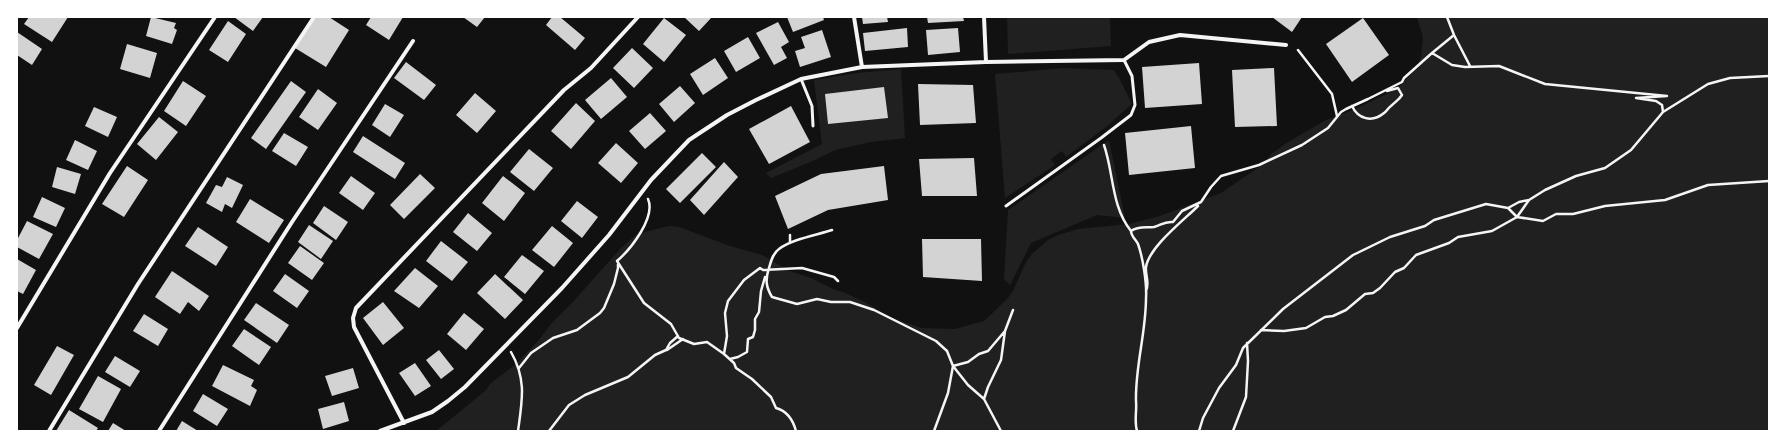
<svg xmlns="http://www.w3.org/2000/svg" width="1786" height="448" font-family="'Public Sans',sans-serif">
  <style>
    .green { fill: #202020 }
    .building { fill: #d3d3d3 }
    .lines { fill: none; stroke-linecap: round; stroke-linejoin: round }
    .path { stroke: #f5f5f5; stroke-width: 2.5 }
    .service { stroke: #f5f5f5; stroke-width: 3 }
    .minor { stroke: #f5f5f5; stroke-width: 4 }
  </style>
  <rect width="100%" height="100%" fill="#111"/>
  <path class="green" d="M 1007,17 L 1110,17 L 1111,46 L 1008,54 Z
    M 1417,17 L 1769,17 L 1769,431 L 436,431 L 485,391 L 491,383 L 516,364 L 538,341 L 551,324 L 573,302 L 621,248 L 637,234 L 669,226 L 679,227 L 730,246 L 762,255 L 790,271 L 811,278 L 833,289 L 843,292 L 863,301 L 892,318 L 922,328 L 955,329 L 984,321 L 1007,299 L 1013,291 L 1026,262 L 1032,254 L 1048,240 L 1058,235 L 1078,229 L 1129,224 L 1160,216 L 1221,193 L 1265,163 L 1271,154 L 1288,142 L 1326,120 L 1355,109 L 1395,90 L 1403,83 L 1417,66 L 1421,57 L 1423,37 Z
    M 1063,68 L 1114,70 L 1119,78 L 1132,104 L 1106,127 L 1066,157 L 1062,151 L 1051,159 L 1055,165 L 1005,198 L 995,74 Z
    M 901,69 L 905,138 L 871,142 L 835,150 L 815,160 L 771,178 L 766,173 L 822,144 L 814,80 L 857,73 Z
    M 1109,140 L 1125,218 L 1097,215 L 1031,243 L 1010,285 L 1004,279 L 1008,210 Z"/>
  <path class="building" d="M 29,17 L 68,17 L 52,42 L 24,24 Z
    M 151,17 L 176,23 L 174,28 L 177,30 L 172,44 L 146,36 Z
    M 234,17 L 263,17 L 253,31 Z
    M 315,17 L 329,17 L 349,30 L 326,67 L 295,48 Z
    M 371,17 L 403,17 L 389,40 L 366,25 Z
    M 463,17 L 485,17 L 477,27 Z
    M 552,17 L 560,17 L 585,38 L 575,50 L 546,25 Z
    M 684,17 L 712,17 L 699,31 Z
    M 787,17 L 823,17 L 824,20 L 793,32 Z
    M 862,17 L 887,17 L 888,22 L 863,24 Z
    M 927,17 L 963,17 L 964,21 L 928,23 Z
    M 1272,17 L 1302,17 L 1292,32 Z
    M 664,18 L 686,35 L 664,62 L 643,44 Z
    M 1363,18 L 1389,55 L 1352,82 L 1326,44 Z
    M 228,21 L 246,34 L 228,62 L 209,50 Z
    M 778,22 L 789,42 L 781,47 L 787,58 L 774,65 L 756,33 Z
    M 907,28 L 908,47 L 865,51 L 863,33 Z
    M 958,28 L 960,52 L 928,55 L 926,30 Z
    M 822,30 L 831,57 L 800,67 L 795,51 L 805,48 L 801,37 Z
    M 17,32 L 42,49 L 32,65 L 17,55 Z
    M 748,37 L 760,58 L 736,72 L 724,51 Z
    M 127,44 L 157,53 L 150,78 L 120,69 Z
    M 632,48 L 653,68 L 634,88 L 613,68 Z
    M 715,58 L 728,78 L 703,95 L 690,74 Z
    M 406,62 L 436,85 L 424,100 L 394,78 Z
    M 1199,63 L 1202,104 L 1145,108 L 1142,67 Z
    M 1274,68 L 1277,126 L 1235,127 L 1232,70 Z
    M 611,78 L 627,97 L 601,119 L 585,100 Z
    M 183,81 L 206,96 L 186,126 L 164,111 Z
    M 291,81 L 306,92 L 266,149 L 251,138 Z
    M 918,84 L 973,85 L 976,123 L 920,125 Z
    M 680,86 L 695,103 L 674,122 L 659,104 Z
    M 884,87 L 888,118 L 828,124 L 825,94 Z
    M 318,89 L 337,103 L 318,130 L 299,117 Z
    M 475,93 L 496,111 L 477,133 L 456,115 Z
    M 576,103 L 595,121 L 571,149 L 551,131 Z
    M 385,104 L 404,115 L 390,137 L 372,125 Z
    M 791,106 L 810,142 L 769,164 L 749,129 Z
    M 94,107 L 117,117 L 108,137 L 85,126 Z
    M 650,113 L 666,131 L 645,149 L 629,131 Z
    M 159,117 L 178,132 L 156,160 L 137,144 Z
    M 1191,126 L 1195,168 L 1129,175 L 1125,133 Z
    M 284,133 L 308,147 L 296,166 L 272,151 Z
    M 363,136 L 405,163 L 395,179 L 353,152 Z
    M 75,140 L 97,151 L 88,170 L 66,160 Z
    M 616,143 L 638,163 L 621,183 L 598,163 Z
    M 529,149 L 553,168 L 534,191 L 510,172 Z
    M 702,153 L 716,167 L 680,203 L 666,189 Z
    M 974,158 L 977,196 L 922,196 L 919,159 Z
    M 724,162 L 738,177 L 704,215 L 690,200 Z
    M 127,166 L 148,180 L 124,217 L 102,204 Z
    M 884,166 L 888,200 L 828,210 L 788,229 L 775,196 L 821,174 Z
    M 57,167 L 81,174 L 75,194 L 52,187 Z
    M 420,174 L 435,188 L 404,219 L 390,205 Z
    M 351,176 L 375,193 L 363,210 L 339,193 Z
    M 503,176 L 525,193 L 504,221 L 482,203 Z
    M 227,177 L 243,185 L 232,208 L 225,204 L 222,212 L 206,203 L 216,185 L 222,187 Z
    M 42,197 L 65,208 L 56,227 L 33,217 Z
    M 250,199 L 284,220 L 269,243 L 236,222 Z
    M 577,201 L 598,217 L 582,238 L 561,221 Z
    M 324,206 L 348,222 L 336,240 L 313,223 Z
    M 468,213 L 492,233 L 477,251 L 453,232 Z
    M 27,221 L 53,234 L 39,259 L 17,247 L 17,240 Z
    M 309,225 L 333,241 L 321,259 L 298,242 Z
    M 552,226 L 573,243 L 554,267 L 532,250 Z
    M 198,227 L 228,247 L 216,266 L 185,246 Z
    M 922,239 L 981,239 L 982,281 L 923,277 Z
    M 441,241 L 468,262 L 452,281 L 426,261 Z
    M 300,246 L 324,263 L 312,280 L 288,263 Z
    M 522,255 L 544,271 L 525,294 L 504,277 Z
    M 17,259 L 36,270 L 23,294 L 17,291 Z
    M 415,268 L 438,286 L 419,308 L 394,291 Z
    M 172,271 L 209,296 L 199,311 L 188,302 L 180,314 L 155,297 Z
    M 285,274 L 309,291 L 297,308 L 273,291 Z
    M 495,274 L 523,300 L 505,319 L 477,293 Z
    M 383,302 L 404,328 L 383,345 L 363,318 Z
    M 256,303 L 289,325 L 277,343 L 244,320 Z
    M 464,313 L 484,329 L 466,350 L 447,334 Z
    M 144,314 L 168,329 L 158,346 L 133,331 Z
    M 244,329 L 271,347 L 259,365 L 232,346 Z
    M 57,346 L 74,355 L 51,395 L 34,385 Z
    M 439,350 L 454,369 L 441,379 L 426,360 Z
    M 115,356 L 140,371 L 130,387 L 105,372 Z
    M 415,363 L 431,386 L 415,396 L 399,373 Z
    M 223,365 L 254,380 L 251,386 L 257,390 L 250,406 L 212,386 Z
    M 353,368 L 359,388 L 332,396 L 325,376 Z
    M 98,376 L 121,389 L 103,422 L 79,409 Z
    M 203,394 L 228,409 L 217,426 L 193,411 Z
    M 344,402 L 349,421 L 323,429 L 318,409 Z
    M 69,410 L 98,428 L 96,431 L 56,431 Z
    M 182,421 L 198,431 L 176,431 Z
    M 113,423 L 126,431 L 108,431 Z"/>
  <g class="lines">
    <path class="path" d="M 1454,35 L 1470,66
      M 1298,50 L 1332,94 L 1337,116
      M 1432,53 L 1454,35 L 1447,17
      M 1352,106 C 1358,119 1372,123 1384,113 C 1387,111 1388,108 1391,106 C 1395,102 1399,100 1402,95 L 1398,88 L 1387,91
      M 1663,112 L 1708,84 L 1730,78 L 1769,76
      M 1104,145 C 1114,174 1111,206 1131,231
      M 648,199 C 656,217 631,249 617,261 L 644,303 L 671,324 L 679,338 L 694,344 L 707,342 L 724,354 L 734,363 L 736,368 L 752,379 L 771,397 L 776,408 C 787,411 793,420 796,431
      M 1508,208 L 1519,202 L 1529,200
      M 832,230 C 817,235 792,239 779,249 C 773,253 771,261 769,268 C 765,280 766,287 772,297 L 797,304 L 817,299 L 831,302 L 850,302 L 874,310 L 936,341 L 947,351 L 953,366 L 948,393 L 934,431
      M 790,243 L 790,235
      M 1146,291 C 1150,282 1145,276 1146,267 C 1149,247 1184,220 1198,206
      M 667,350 L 683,339
      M 511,352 C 527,380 522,401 518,431
      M 724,354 L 727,336 L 725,313 L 728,301 L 744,280 L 760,268 L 763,270 L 802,268 L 834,277 L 838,281
      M 730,359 L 738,357 L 747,352 L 748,339 L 753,337 L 755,330 L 755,319 L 759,312 L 761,291 L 765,277
      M 519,368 L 531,353 L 553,338 L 577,330 L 600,313 L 604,308 L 614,284 L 618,268 L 618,264
      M 984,399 L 988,387 L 1001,360 L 1005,331 L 1013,310
      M 549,431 L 569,405 L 585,395 L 628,377 L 655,355 L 666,350 L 670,343 L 678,336
      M 1001,431 L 984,399 L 968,385 L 953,366 L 968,362 L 979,354 L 988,351 L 1005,331
      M 1137,431 C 1134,421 1137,411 1136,401 C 1135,367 1146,333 1146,298 C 1147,284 1143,258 1138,244 C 1136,240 1131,236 1131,231 C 1138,226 1146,228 1154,227 C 1161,225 1165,221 1173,222 L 1182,211 L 1201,202 L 1211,187 L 1221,176 L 1259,165 L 1302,145 L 1328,128 L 1341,112 L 1346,109 L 1368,99 L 1402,82 L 1404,78 L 1432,53 L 1452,65 L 1465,67 L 1499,66 L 1545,84 L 1667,96 L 1636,98 L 1656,101 L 1662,105 L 1663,112 L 1631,150 L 1605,168 L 1576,176 L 1545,190 L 1529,200 L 1517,217 L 1492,231 L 1458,237 L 1449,243 L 1416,255 L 1404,268 L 1395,272 L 1380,288 L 1373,293 L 1365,294 L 1346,310 L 1333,316 L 1325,317 L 1306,328 L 1284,331 L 1261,330
      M 1199,431 L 1203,418 L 1219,388 L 1236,365 L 1243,348 L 1283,309 L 1353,255 L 1390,237 L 1425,226 L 1434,220 L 1486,204 L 1508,208 L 1517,217 L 1543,221 L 1556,214 L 1573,214 L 1605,206 L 1665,200 L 1708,185 L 1769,181
      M 1233,431 L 1246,397 L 1248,361 L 1247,343"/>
    <path class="service" d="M 801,79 L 812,106 L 813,126
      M 1006,206 L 1101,138 L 1131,115 L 1135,105 L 1132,76 L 1124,60"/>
    <path class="minor" d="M 854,17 L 862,67
      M 984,17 L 986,62
      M 17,328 L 110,173 L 215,17
      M 404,423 L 354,327 L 353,318 L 356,308 L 564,90 L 591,68 L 638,17
      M 49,431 L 138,284 L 314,17
      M 159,431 L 292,222 L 413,41
      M 380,431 L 432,412 L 448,401 L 465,387 L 562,288 L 609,235 L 651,180 L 689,140 L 727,115 L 756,100 L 801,79 L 862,67 L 986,62 L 1124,60 L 1149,42 L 1180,35 L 1286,45"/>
  </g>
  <rect width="1786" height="448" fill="none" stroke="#ffffff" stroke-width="36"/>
</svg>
